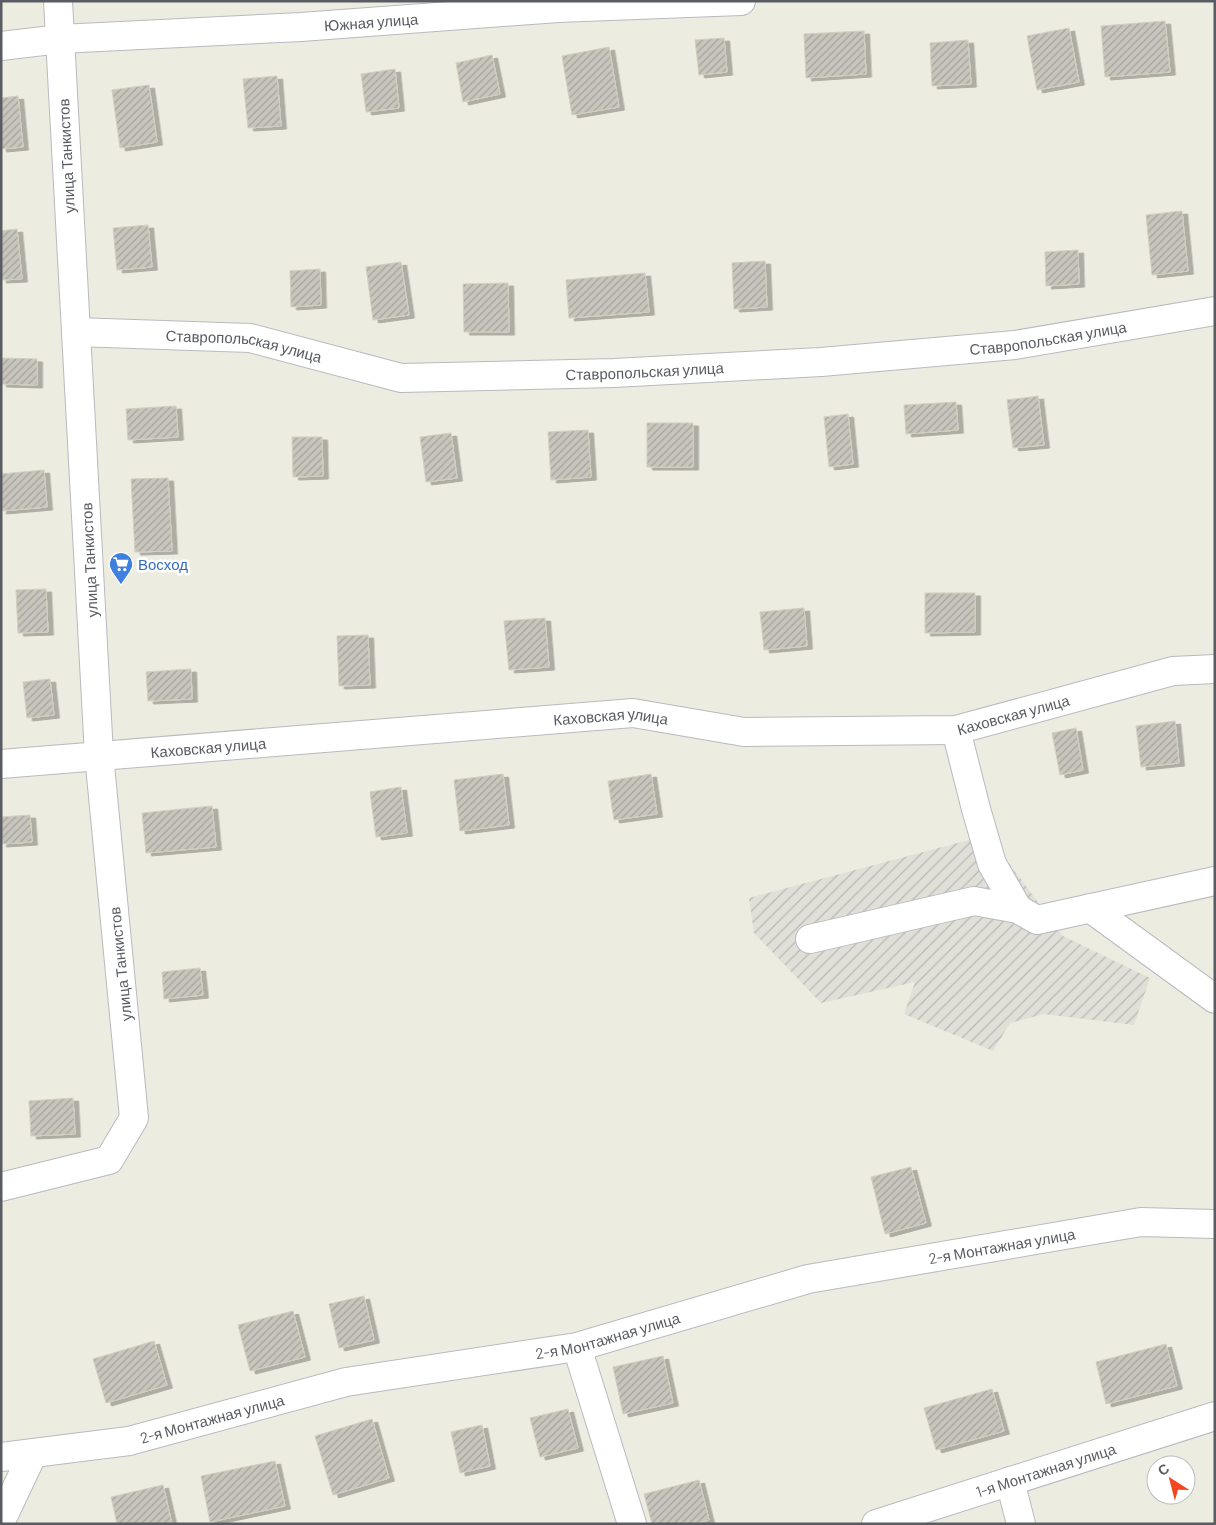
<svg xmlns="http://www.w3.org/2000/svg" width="1216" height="1525" font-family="Barlow,sans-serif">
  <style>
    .industrial { fill: url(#industrial-furrows) }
    .building { fill: url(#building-hatch); stroke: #d2cebe; filter: url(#shadow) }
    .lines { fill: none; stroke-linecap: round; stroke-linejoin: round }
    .minor-casing { stroke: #b8bac0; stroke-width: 30 }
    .minor { stroke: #fff; stroke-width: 28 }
    .labels { text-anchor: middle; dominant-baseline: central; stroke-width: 5; stroke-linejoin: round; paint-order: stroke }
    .street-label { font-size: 15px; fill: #595c62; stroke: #fff }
    .shop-label { font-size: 15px; fill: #366cbe; stroke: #fff; text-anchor: start }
  </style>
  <defs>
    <pattern id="industrial-furrows" width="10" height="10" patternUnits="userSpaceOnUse" patternTransform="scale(1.25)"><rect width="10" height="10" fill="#e0dfd8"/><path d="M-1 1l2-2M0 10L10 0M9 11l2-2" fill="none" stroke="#b9b8b3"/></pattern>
    <pattern id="building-hatch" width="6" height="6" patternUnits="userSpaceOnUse" patternTransform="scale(1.25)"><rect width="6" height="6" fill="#c8c5bd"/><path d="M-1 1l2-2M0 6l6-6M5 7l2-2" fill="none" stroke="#a5a39d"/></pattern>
    <filter id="shadow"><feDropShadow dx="5.5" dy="3" stdDeviation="0" flood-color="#0004"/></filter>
  </defs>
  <rect width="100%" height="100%" fill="#edece0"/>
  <path class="industrial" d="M 988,835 L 1063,936 L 1150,978 L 1134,1025 L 1044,1014 L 1010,1023 L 993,1051 L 904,1014 L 915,982 L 821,1003 L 754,933 L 749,898 Z"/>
  <path class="building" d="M 1165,21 L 1170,72 L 1105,77 L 1101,26 Z
    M 1069,28 L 1079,82 L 1037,90 L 1027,36 Z
    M 864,31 L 866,74 L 806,78 L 804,34 Z
    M 724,38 L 727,72 L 699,75 L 695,40 Z
    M 968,40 L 971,84 L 932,86 L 930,43 Z
    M 609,47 L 619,107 L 572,115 L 562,56 Z
    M 492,55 L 500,94 L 463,102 L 456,63 Z
    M 395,69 L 399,108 L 366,112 L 361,74 Z
    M 277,76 L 281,126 L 248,128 L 243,79 Z
    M 149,85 L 157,142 L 120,148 L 112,90 Z
    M 18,96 L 23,147 L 1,149 L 1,98 Z
    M 1182,211 L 1188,271 L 1152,275 L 1146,215 Z
    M 148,225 L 152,267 L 117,270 L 113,228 Z
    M 17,229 L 22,279 L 1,280 L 1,231 Z
    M 1078,250 L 1079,284 L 1046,286 L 1045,252 Z
    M 765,261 L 767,307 L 734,309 L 732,263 Z
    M 401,262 L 409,315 L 373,320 L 366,267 Z
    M 320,269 L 321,305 L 291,307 L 290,271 Z
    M 645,273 L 649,312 L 569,318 L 566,280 Z
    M 508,283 L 509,332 L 464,332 L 463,284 Z
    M 1,358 L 37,359 L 37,385 L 1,384 Z
    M 1038,396 L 1044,445 L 1013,448 L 1007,400 Z
    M 956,402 L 958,430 L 906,434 L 904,405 Z
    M 176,406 L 178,437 L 128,440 L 126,409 Z
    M 848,414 L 853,464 L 829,467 L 824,417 Z
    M 647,423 L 693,423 L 693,467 L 647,467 Z
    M 588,430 L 591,477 L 551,480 L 548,432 Z
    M 451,433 L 457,478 L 426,482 L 420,437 Z
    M 292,437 L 322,437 L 323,476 L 293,477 Z
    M 44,470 L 47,507 L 1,511 L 1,474 Z
    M 168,478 L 172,551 L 135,552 L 131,479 Z
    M 46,589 L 48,632 L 18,633 L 16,590 Z
    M 925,593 L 975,593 L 975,632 L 925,633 Z
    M 804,608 L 807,646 L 764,650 L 760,612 Z
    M 545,618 L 549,667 L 509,670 L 504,621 Z
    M 368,635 L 370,685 L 339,686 L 337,636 Z
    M 191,669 L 192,699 L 148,701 L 146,672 Z
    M 50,679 L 54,715 L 27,718 L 23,682 Z
    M 1175,721 L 1179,763 L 1141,767 L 1136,726 Z
    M 1076,728 L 1083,770 L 1060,775 L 1052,733 Z
    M 503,774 L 509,825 L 460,831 L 454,780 Z
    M 651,774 L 657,814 L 614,820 L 608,781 Z
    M 401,787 L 407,833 L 376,837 L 370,792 Z
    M 212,806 L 216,847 L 146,853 L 142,813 Z
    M 30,815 L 32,842 L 1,844 L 1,817 Z
    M 200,968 L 203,995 L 164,999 L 162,972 Z
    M 73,1098 L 75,1134 L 31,1136 L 29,1101 Z
    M 911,1167 L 926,1223 L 885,1234 L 871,1177 Z
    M 364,1296 L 374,1340 L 339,1348 L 329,1304 Z
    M 293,1311 L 305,1357 L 250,1371 L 238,1325 Z
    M 154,1341 L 167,1385 L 106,1403 L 93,1359 Z
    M 1166,1344 L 1177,1386 L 1106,1404 L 1096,1362 Z
    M 663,1356 L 673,1403 L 623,1414 L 613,1367 Z
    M 992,1389 L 1004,1431 L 936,1450 L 924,1408 Z
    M 568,1409 L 578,1448 L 540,1457 L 530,1418 Z
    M 372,1419 L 389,1478 L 333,1495 L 315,1436 Z
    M 482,1425 L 490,1466 L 460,1473 L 451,1432 Z
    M 275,1461 L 285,1506 L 210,1522 L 201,1476 Z
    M 699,1480 L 709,1520 L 693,1524 L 652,1524 L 644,1494 Z
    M 163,1485 L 172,1524 L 117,1524 L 111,1497 Z"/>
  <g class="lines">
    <g class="minor-casing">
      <g id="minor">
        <path id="s1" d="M 1,46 L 60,39 L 301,27 L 558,8 L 741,1"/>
        <path id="s2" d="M 76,332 L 250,338 L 401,378 L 614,373 L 821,362 L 1015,345 L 1215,311"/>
        <path d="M 956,730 L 976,809 L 992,864 L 1018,909"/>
        <path id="s3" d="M 1,764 L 633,713 L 744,732 L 956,730 L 1173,671 L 1215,669"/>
        <path d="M 1090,908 L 1215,999"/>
        <path d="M 810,939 L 974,901 L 1018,909 L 1037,920 L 1215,881"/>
        <path d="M 1,1187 L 109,1160 L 134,1118 L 99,755 L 58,1"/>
        <path d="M 577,1347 L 632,1524"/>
        <path id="s4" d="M 1,1457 L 129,1441 L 346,1382 L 577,1347 L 808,1279 L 1141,1222 L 1215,1224"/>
        <path d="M 1010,1481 L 1021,1524"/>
        <path d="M 1,1521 L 33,1453"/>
        <path id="s5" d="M 876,1524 L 1215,1416"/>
      </g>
    </g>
    <use href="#minor" class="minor"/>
  </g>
  <defs>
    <g id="supermarket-pin" transform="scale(1.25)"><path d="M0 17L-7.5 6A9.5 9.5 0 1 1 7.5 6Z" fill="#3f7fe0" stroke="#fff"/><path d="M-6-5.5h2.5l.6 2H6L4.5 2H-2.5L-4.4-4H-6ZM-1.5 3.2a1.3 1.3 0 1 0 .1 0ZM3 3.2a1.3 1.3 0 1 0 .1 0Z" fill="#fff"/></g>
  </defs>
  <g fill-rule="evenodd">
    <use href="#supermarket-pin" x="121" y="564"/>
  </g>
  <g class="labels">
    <g class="street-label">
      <text stroke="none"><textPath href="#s1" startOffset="371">Южная улица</textPath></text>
      <text transform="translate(66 156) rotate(-93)">улица Танкистов</text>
      <text stroke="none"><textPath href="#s2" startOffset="979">Ставропольская улица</textPath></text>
      <text stroke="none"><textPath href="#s2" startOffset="169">Ставропольская улица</textPath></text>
      <text stroke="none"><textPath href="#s2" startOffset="574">Ставропольская улица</textPath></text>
      <text transform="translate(89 560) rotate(-93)">улица Танкистов</text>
      <text stroke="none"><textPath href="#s3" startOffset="1018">Каховская улица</textPath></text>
      <text stroke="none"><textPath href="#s3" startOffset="612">Каховская улица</textPath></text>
      <text stroke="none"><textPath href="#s3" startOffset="208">Каховская улица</textPath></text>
      <text transform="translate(120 964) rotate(-96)">улица Танкистов</text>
      <text stroke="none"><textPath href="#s4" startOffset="1025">2-я Монтажная улица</textPath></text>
      <text stroke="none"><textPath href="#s4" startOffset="620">2-я Монтажная улица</textPath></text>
      <text stroke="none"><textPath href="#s4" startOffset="215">2-я Монтажная улица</textPath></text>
      <text stroke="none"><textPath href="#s5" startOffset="178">1-я Монтажная улица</textPath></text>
    </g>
    <g class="shop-label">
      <text x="138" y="564">Восход</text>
    </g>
  </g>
  <rect width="1216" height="1525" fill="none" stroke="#595c62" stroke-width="5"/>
  <g transform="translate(1171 1480) rotate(324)"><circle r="24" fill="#ffffff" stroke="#bdbec0"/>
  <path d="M0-4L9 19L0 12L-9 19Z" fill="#f34621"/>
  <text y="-8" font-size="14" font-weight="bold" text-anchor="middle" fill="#595c62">С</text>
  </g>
</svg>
